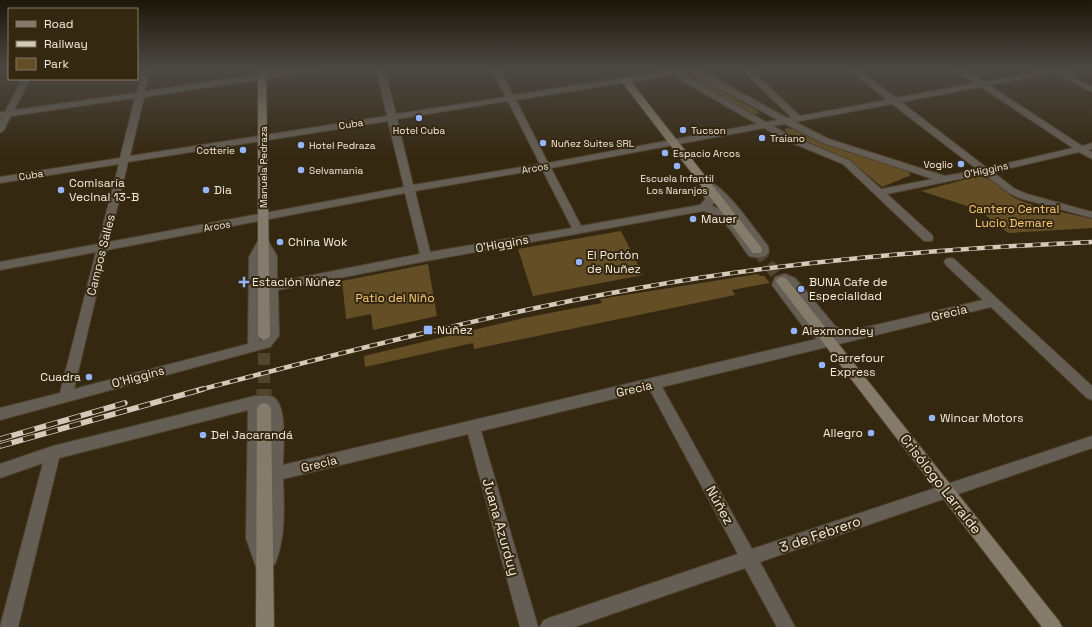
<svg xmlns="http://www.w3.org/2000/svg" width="1092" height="627" font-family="'Space Grotesk',sans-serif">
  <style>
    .green { fill: #644e26 }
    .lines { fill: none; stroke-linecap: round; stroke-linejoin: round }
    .secondary-tunnel-far1 { stroke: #524530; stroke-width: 12; stroke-dasharray: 12 6; stroke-linecap: butt }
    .secondary-tunnel { stroke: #524530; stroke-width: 15; stroke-dasharray: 15 8; stroke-linecap: butt }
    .street-casing { stroke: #50432e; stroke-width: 2 }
    .secondary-casing { stroke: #50432e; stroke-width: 2 }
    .street { fill: #655e54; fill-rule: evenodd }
    .secondary { fill: #857b6a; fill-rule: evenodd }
    .rail-far1-casing { stroke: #d3caba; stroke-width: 4.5 }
    .rail-casing { stroke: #d3caba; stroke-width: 5.5 }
    .rail-far1 { stroke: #352811; stroke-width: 3; stroke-dasharray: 8; stroke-linecap: butt }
    .rail { stroke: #352811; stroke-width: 4; stroke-dasharray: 12; stroke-linecap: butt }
    .poi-dot { fill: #95b6fd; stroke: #352811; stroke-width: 1.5 }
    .labels { text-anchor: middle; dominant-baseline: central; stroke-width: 4; stroke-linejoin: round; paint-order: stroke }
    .far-street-label { font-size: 10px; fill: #f4ebdd; stroke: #352811 }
    .far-poi-label { font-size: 10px; fill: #f4ebdd; stroke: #352811; text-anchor: start }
    .poi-label { font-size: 12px; fill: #f4ebdd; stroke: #352811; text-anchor: start }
    .park-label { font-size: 12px; fill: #facc7a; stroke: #352811 }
    .street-label { font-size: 12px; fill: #f4ebdd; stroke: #352811 }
    .near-street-label { font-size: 14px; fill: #f4ebdd; stroke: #352811 }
  </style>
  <rect width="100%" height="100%" fill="#352811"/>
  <path class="green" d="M 687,74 L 692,75 L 758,111 L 758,114 L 749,113 L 685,76 L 684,75 Z
    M 786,128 L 793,129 L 820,142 L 907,171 L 911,175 L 882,187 L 848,159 L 819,148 L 786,133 L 785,129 Z
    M 979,176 C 994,178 1005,194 1019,200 C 1042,209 1068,213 1092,219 L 1092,228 L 1008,233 L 979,210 L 921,191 Z
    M 621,231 L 643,275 L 533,296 L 518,249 Z
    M 428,264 L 437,316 L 373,330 L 371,314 L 346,319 L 342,281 Z
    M 758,274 L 760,276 L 764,276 L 770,283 L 732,290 L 735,295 L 474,349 L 473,343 L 365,367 L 364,356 L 524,318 L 602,303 L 600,299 Z"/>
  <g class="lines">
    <path class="secondary-tunnel-far1" d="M 757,250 L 782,281
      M 264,335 L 264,390"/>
    <path class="secondary-tunnel" d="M 264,389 L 264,409"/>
    <g class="street-casing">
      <path id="street" d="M 143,68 L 151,68 L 145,91 L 305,68 L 328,68 L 324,70 L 144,97 L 130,156 L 387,116 L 376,68 L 384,68 L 396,114 L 506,97 L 491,68 L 499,68 L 513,95 L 672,70 L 705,68 L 700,70 L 787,118 L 791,117 L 740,68 L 749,68 L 800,116 L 887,100 L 847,68 L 856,68 L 896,98 L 975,83 L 953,68 L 963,68 L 984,82 L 1052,68 L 1074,68 L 1064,72 L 1092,87 L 1092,92 L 1055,73 L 989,85 L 1082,146 L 1092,143 L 1092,149 L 1088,150 L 1092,152 L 1092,159 L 1079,152 L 993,172 L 1015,189 L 1027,194 L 1092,212 L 1092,218 L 1019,198 L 1009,193 L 984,174 L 887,194 L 932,235 L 933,238 L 932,241 L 924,241 L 843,164 L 785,140 L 764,128 L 551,168 L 581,226 L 700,205 L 705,200 L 700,183 L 705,180 C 726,185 754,229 768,246 L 769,252 C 765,259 756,258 749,256 C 736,240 726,215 703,211 L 426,261 L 278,290 L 279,336 L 270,347 L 0,420 L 0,408 L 60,393 L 96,252 L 0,270 L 0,262 L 98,244 L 119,164 L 0,183 L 0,177 L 120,158 L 135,98 L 11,116 L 4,130 L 0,133 L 0,121 L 2,117 L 0,118 L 0,112 L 5,112 L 22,79 L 30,79 L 14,110 L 137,93 ZM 692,72 L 700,78 L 778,120 L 766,122 L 681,74 ZM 672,75 L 757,124 L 548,163 L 516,100 ZM 981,87 L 1073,148 L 987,168 L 901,102 ZM 508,101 L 540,164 L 413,185 L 397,119 ZM 892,104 L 978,170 L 945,176 L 829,139 L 795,122 ZM 388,121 L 404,187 L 109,242 L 128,162 ZM 785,124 L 823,143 L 933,179 L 881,189 L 849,160 L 791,136 L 773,126 ZM 542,169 L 572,228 L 430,252 L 415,191 ZM 405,193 L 420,254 L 277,282 L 277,256 L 267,239 L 259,239 L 249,257 L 248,344 L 74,389 L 107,250 ZM 713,193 L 718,197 L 759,250 L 756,250 C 743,235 733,212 712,206 L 715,200 ZM 263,252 L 265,256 L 267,335 L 260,341 L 261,257 Z
        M 950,258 L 954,259 L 1092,386 L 1092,400 L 1087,398 L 991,307 L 662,387 L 752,549 L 1092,436 L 1092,448 L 760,562 L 795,627 L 777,627 L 745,568 L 574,627 L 540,627 L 543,621 L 549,618 L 738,554 L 650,390 L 481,431 L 538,627 L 520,627 L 468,434 L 283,479 C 284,508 286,536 275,564 L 262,569 L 256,567 L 246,538 L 248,410 L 59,458 L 18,627 L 0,627 L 43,463 L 0,478 L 0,464 L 53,446 L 255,396 C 261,396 268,395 273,397 C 288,405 283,450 283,465 L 817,339 L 804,328 L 772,285 L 775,277 L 785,274 L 795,278 L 835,326 L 842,330 L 850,331 L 983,300 L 946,265 L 944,262 L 946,259 ZM 784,283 L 827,332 L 832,336 L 830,336 L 812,322 L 784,284 ZM 262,408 L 267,408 L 269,411 L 268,531 L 264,545 L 262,538 Z"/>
    </g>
    <g class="secondary-casing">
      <path id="secondary" d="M 258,68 L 266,68 L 270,335 L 268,338 L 264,340 L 260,338 L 258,335 Z
        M 622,78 L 628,78 L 761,247 L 762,250 L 761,253 L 753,253 L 622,82 Z
        M 782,277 L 786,278 L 1059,621 L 1062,627 L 1042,627 L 778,284 L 776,281 L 778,278 Z
        M 264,403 L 269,405 L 271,409 L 274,627 L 256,627 L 257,409 L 259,405 Z"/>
    </g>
    <use href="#street" class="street"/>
    <use href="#secondary" class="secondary"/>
    <g class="rail-far1-casing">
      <path id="rail-far1" d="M 199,390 C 344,352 491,314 639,288 C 789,261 940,249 1092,242"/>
    </g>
    <g class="rail-casing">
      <path id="rail" d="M 0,439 L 125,403
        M 0,446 L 203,389"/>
    </g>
    <use href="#rail-far1" class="rail-far1"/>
    <use href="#rail" class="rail"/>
  </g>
  <linearGradient id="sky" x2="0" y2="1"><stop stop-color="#1d1609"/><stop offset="0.44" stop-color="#4b4843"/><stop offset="1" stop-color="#4b4843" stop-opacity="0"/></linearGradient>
  <rect width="1092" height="156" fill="url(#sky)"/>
  <g class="poi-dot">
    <circle cx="419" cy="118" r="4"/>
    <circle cx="683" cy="130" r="4"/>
    <circle cx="762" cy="138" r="4"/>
    <circle cx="543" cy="143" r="4"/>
    <circle cx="301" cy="145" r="4"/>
    <circle cx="243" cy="150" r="4"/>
    <circle cx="665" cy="153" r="4"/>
    <circle cx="961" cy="164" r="4"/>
    <circle cx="677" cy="166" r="4"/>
    <circle cx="301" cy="170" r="4"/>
    <circle cx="61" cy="190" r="4"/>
    <circle cx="206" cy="190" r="4"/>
    <circle cx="693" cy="219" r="4"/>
    <circle cx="280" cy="242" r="4"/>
    <circle cx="579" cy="262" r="4"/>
    <path d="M242 276h4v4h4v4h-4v4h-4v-4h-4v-4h4z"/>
    <circle cx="801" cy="289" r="4"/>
    <rect x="423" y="325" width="10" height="10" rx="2"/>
    <circle cx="794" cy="331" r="4"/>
    <circle cx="822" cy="365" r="4"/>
    <circle cx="89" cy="377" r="4"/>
    <circle cx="932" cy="418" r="4"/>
    <circle cx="871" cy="433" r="4"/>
    <circle cx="203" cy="435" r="4"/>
  </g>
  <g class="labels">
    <g class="far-street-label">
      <text transform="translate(351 124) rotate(-9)">Cuba</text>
      <text transform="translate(263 167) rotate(-90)">Manuela Pedraza</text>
      <text transform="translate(535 168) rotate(-10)">Arcos</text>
      <text transform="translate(986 170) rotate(-12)">O'Higgins</text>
      <text transform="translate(31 175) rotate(-9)">Cuba</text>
      <text transform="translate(217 226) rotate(-10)">Arcos</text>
    </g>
    <g class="far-poi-label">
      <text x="419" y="130" text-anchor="middle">Hotel Cuba</text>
      <text x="691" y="130">Tucson</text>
      <text x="770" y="138">Traiano</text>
      <text x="551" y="143">Nuñez Suites SRL</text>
      <text x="309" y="145">Hotel Pedraza</text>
      <text x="235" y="150" text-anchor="end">Cotterie</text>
      <text x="673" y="153">Espacio Arcos</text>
      <text x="953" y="164" text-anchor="end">Voglio</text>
      <text x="309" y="170">Selvamania</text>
      <text x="677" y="178" text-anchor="middle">Escuela Infantil<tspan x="677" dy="12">Los Naranjos</tspan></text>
    </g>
    <g class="poi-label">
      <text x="69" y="183">Comisaría<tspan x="69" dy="14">Vecinal 13-B</tspan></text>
      <text x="214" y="190">Dia</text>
      <text x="701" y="219">Mauer</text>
      <text x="288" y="242">China Wok</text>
      <text x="587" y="255">El Portón<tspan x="587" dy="14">de Nuñez</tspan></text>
      <text x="252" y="282">Estación Núñez</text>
      <text x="809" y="282">BUNA Cafe de<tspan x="809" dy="14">Especialidad</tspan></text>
      <text x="437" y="330">Núñez</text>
      <text x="802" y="331">Alexmondey</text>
      <text x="830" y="358">Carrefour<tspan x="830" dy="14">Express</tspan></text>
      <text x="81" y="377" text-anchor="end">Cuadra</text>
      <text x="940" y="418">Wincar Motors</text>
      <text x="863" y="433" text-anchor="end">Allegro</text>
      <text x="211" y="435">Del Jacarandá</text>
    </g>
    <g class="park-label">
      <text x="1014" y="209">Cantero Central<tspan x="1014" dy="14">Lucio Demare</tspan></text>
      <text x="395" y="298">Patio del Niño</text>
    </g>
    <g class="street-label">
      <text transform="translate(502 244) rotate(-10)">O'Higgins</text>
      <text transform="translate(101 255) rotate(-76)">Campos Salles</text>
      <text transform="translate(949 313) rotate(-13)">Grecia</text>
      <text transform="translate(138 377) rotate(-15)">O'Higgins</text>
      <text transform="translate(634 389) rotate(-13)">Grecia</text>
      <text transform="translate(319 464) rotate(-14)">Grecia</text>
    </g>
    <g class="near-street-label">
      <text transform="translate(941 484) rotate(52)">Crisólogo Larralde</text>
      <text transform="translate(720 505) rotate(61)">Núñez</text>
      <text transform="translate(501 527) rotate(74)">Juana Azurduy</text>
      <text transform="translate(820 534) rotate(-19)">3 de Febrero</text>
    </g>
  </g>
  <rect x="8" y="8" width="130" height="72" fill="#352811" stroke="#817663"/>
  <rect x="16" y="21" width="20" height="6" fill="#857b6a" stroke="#817663"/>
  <text x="44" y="28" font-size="12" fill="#f4ebdd">Road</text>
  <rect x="16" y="41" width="20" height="6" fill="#d3caba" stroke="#817663"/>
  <text x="44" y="48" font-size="12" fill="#f4ebdd">Railway</text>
  <rect x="16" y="58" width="20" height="12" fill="#644e26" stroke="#817663"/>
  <text x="44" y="68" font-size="12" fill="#f4ebdd">Park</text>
</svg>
